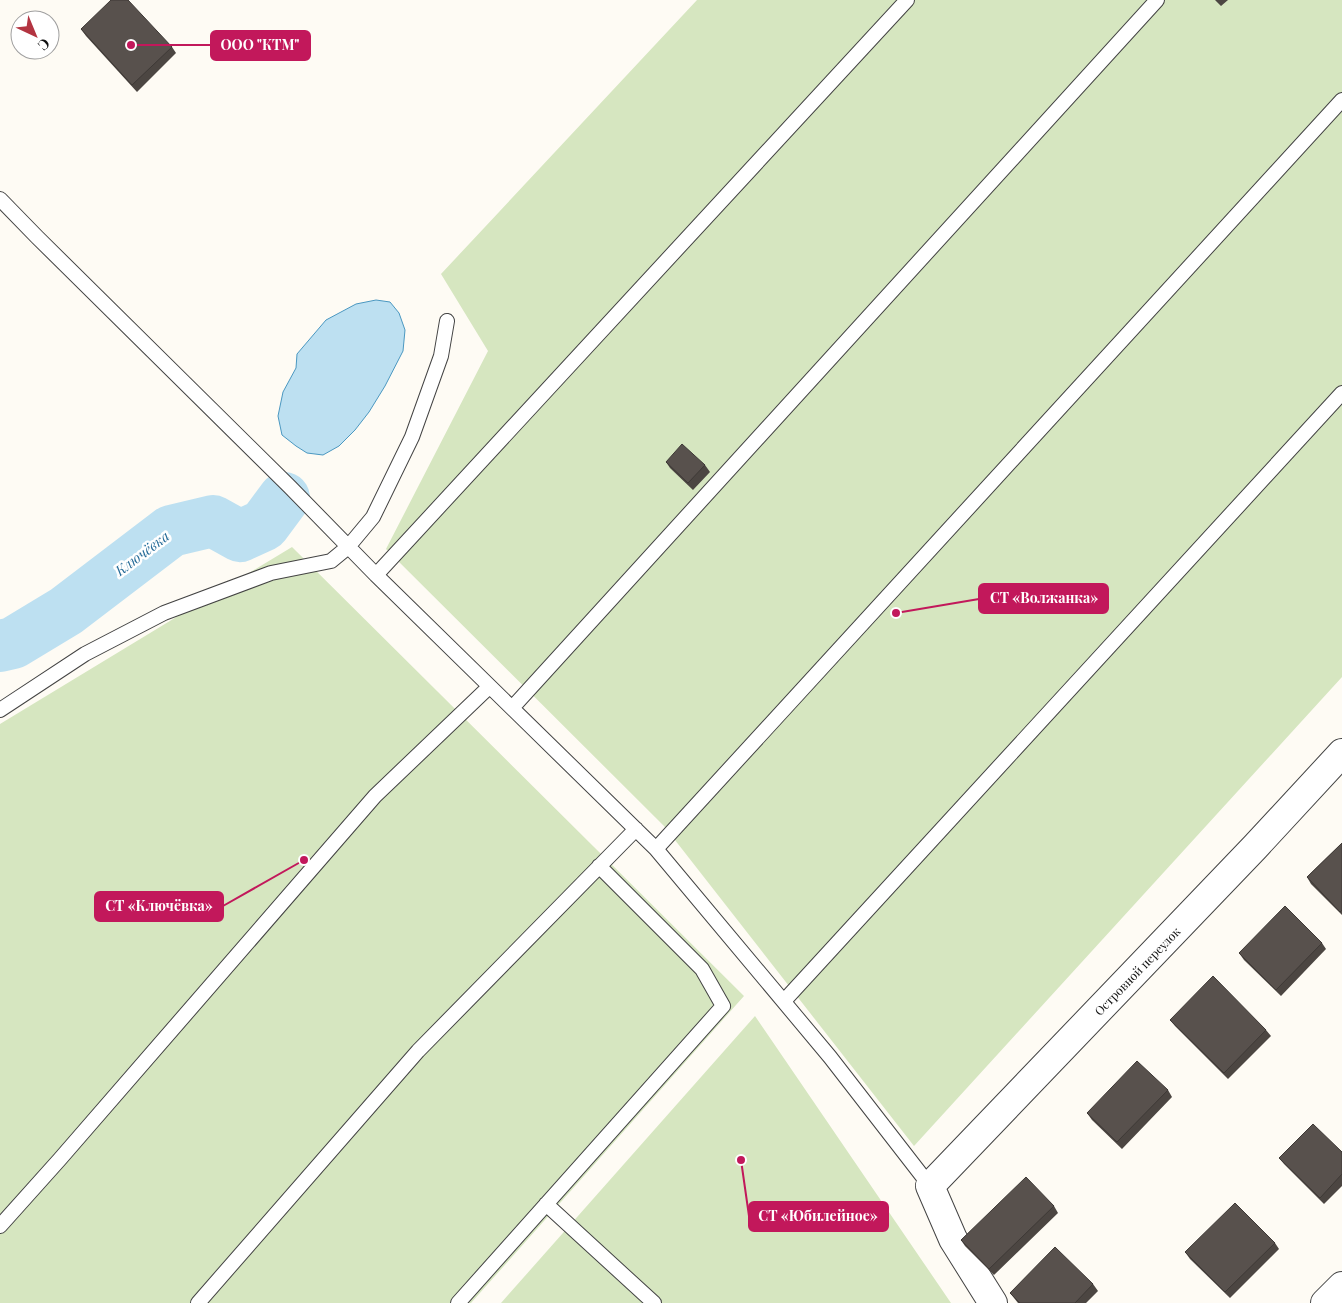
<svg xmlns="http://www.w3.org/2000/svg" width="1342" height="1303" font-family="'Playfair Display',serif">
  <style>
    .green { fill: #d6e6c0 }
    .water { fill: #bde0f1; stroke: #4b98c1 }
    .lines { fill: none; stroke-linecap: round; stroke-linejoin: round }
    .river { stroke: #bde0f1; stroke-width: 52 }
    .lane-casing { stroke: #434343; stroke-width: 16 }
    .street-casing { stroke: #434343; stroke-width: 30 }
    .lane { stroke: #fff; stroke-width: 14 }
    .street { stroke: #fff; stroke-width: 28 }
    .wall { fill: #4c4642 }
    .building { fill: #58514d; stroke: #3e3936 }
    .labels { text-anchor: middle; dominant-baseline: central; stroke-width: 5; stroke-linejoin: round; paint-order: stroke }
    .street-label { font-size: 12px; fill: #101010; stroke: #fff }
    .water-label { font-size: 14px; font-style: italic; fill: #246a97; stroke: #fff }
    .leader { fill: none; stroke: #c2185b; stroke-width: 2 }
    .callout-dot { fill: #c2185b; stroke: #fff; stroke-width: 2 }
    .callout { fill: #c2185b; stroke: #c2185b; stroke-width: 2 }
    .callout-label { font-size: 14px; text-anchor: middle; font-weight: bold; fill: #fff }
  </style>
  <rect width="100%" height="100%" fill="#fefbf4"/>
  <path class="green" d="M 697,0 L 1342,0 L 1342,677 L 914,1146 L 664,826 L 386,549 L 488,351 L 441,274 Z
    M 292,547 L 744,996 L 471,1303 L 0,1303 L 0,724 Z
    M 755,1016 L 951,1303 L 501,1303 Z"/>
  <path class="water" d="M 376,300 L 390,302 L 399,313 L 405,330 L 403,351 L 385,386 L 369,412 L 355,430 L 339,446 L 323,455 L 307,453 L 296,446 L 282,435 L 278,416 L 283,392 L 296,368 L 297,354 L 326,320 L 356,304 Z"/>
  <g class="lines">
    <path class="river" d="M 0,646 L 13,643 L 66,611 L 171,531 L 213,521 L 240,536 L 264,525 L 284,498"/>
    <g class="lane-casing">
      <path id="lane" d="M 0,199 L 37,237 L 290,487 L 376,575 L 656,849 L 830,1057 L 930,1186
        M 376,575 L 907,0
        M 512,708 L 1157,0
        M 0,710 L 85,654 L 164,613 L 271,573 L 331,561 L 348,547 L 373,517 L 412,437 L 441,356 L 447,321
        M 656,849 L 1342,100
        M 784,1001 L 1342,393
        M 546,1204 L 654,1303
        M 0,1226 L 60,1159 L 375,796 L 489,687
        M 198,1303 L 418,1051 L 636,829
        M 458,1303 L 723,1006 L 702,969 L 599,866"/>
    </g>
    <g class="street-casing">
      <path id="street" d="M 993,1303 L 953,1239 L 930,1186 L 1255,847 L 1342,753
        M 1325,1303 L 1342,1286"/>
    </g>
    <use href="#lane" class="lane"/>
    <use href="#street" class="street"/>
  </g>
  <path class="wall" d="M 1215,0 L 1228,0 L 1221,6 Z
    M 81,29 L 172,47 L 176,53 L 137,92 L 86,36 Z
    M 666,462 L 705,465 L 710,472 L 693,490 L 670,468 Z
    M 1342,843 L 1342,915 L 1311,884 L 1307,877 Z
    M 1322,943 L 1326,949 L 1281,996 L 1244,960 L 1239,953 Z
    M 1170,1020 L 1266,1030 L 1271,1036 L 1228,1079 L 1175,1026 Z
    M 1168,1090 L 1172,1097 L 1122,1149 L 1092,1120 L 1087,1113 Z
    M 1342,1152 L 1342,1186 L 1324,1204 L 1284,1164 L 1279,1158 Z
    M 1054,1206 L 1058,1213 L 994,1275 L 965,1246 L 961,1240 Z
    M 1275,1243 L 1279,1249 L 1230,1298 L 1190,1259 L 1185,1252 Z
    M 1093,1284 L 1098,1291 L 1086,1303 L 1018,1303 L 1010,1293 Z"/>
  <path class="building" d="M 111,0 L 128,0 L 172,47 L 132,85 L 81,29 Z
    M 682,444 L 705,465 L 688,483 L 666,462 Z
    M 1342,843 L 1342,910 L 1340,912 L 1307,877 Z
    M 1285,906 L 1322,943 L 1276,990 L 1239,953 Z
    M 1213,976 L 1266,1030 L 1224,1073 L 1170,1020 Z
    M 1137,1061 L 1168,1090 L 1117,1142 L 1087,1113 Z
    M 1313,1124 L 1342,1152 L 1342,1174 L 1320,1198 L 1279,1158 Z
    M 1026,1177 L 1054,1206 L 989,1269 L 961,1240 Z
    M 1235,1203 L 1275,1243 L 1225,1292 L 1185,1252 Z
    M 1055,1247 L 1093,1284 L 1075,1303 L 1020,1303 L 1010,1293 Z"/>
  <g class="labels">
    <g class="street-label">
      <text transform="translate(1137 971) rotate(-46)">Островной переулок</text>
    </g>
    <g class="water-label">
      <text transform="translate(142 553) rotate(-37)">Ключёвка</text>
    </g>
  </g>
  <path class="leader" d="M131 45L211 45M896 613L979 599M304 860L223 906M741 1160L749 1216"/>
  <g class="callout-dot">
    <circle cx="131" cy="45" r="5"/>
    <circle cx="896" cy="613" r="5"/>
    <circle cx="304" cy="860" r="5"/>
    <circle cx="741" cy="1160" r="5"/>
  </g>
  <g class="callout">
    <rect x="211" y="31" width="99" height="29" rx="5"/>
    <rect x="979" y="584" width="129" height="29" rx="5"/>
    <rect x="95" y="892" width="128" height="29" rx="5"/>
    <rect x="749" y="1202" width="139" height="29" rx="5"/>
  </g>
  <g class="callout-label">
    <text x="260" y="50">ООО "КТМ"</text>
    <text x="1044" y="603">СТ «Волжанка»</text>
    <text x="159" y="911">СТ «Ключёвка»</text>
    <text x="818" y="1221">СТ «Юбилейное»</text>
  </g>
  <g transform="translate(35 35) rotate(136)"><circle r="24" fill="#ffffff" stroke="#9f9f9f"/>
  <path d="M0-4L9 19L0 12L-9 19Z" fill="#b33441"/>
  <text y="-8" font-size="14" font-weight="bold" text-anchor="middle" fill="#101010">С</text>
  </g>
</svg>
